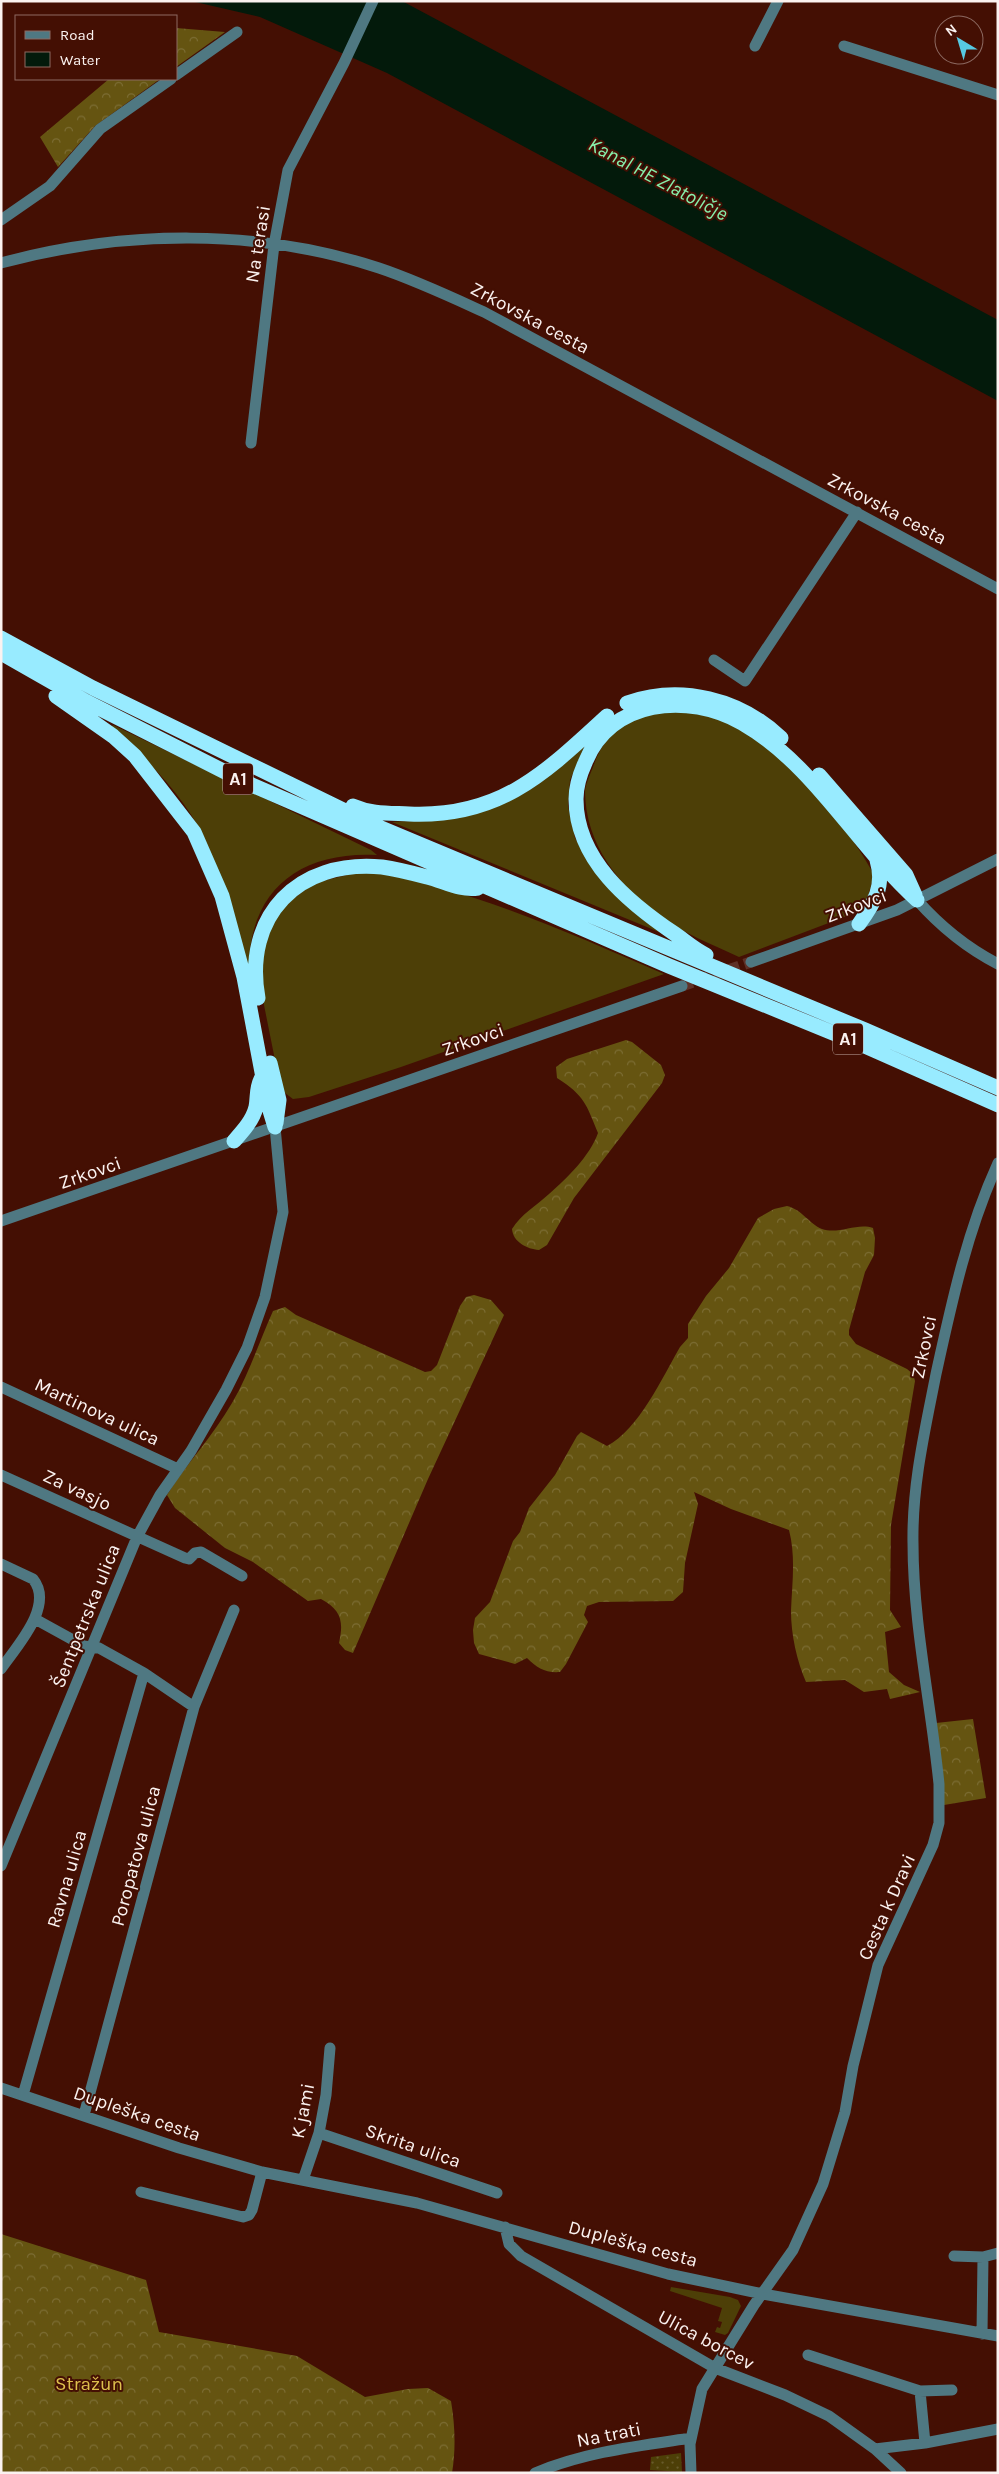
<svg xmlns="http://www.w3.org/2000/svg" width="999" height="2474" font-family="Karla,sans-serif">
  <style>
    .grass { fill: #4d3f07 }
    .forest { fill: url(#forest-crowns) }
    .park { fill: url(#park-dots) }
    .water { fill: #031a0b }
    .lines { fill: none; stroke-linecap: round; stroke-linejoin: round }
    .minor-tunnel { stroke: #5f3127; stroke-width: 11; stroke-dasharray: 11 5.5; stroke-linecap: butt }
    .minor { stroke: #4f7882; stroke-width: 11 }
    .highway { stroke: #98ebff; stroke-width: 15 }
    .labels { text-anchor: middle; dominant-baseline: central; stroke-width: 4; stroke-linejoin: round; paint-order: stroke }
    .shield { fill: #440f03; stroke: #c4aea9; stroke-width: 1 }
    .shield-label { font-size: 18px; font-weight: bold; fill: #fbf2f0 }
    .street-label { font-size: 19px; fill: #fbf2f0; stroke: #440f03 }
    .park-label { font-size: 19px; fill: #dec04d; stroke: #440f03 }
    .water-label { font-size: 20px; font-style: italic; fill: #87f0ac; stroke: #440f03 }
  </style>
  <defs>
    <pattern id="forest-crowns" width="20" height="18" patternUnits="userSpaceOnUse" patternTransform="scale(1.25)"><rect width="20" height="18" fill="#655411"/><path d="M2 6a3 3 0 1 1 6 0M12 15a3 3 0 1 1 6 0" fill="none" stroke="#7c6d34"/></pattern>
    <pattern id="park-dots" width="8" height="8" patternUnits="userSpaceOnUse" patternTransform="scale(1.25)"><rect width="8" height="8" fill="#4d3f07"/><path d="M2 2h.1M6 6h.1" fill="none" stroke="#685b2b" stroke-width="1.8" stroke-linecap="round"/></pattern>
  </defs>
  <rect width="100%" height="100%" fill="#440f03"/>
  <path class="grass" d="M 662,711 C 683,712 705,714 726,721 C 777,739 850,828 874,875 L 866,903 L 855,913 L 739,957 C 714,945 680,932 658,915 C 618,884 586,845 585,792 C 585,785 590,775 593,767 C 606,730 626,720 662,711 Z
    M 113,725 L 371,850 L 377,855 C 300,851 248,890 249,971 C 236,931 226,890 210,851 C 191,803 150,761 111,728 Z
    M 585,745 L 570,780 L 568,806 L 575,838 L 589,862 L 659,929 L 659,932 L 392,822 C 429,820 470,817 505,803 C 535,790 561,768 585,745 Z
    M 364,871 C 466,886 569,933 664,974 L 401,1067 L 309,1097 L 293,1099 L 281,1090 L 260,985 L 259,960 L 276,912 L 314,883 Z
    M 671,2287 L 730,2297 L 738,2300 L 741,2306 L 728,2333 L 725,2335 L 715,2332 L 717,2327 L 720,2328 L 722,2322 L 718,2321 L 722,2308 L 670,2291 Z"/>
  <path class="forest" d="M 176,28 L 225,32 L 176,67 Z
    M 109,79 L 160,79 L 95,126 L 58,167 L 40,137 Z
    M 626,1040 L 632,1042 L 661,1065 L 665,1075 L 662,1083 L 574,1198 L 547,1245 L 539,1250 C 527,1249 513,1242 512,1229 C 521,1214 536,1206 549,1194 C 567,1178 590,1156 598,1133 C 586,1104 585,1096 557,1078 L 556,1067 L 567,1059 Z
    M 787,1206 C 803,1210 809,1224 822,1229 C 839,1235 857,1222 873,1228 L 875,1238 L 874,1255 L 865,1272 L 849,1330 L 849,1335 L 856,1344 L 907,1369 L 913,1374 L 915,1381 L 891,1525 L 890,1610 L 901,1627 L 885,1632 L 889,1672 L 904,1685 L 920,1692 L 890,1699 L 887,1689 L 864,1692 L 845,1680 L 806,1682 C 797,1661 791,1635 791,1611 C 792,1584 796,1557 789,1530 L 731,1509 L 694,1492 L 698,1504 L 685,1563 L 683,1592 L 673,1601 L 599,1602 L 587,1606 L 584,1615 L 588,1622 L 566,1664 L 560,1672 C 545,1673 537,1668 527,1658 L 515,1664 L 479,1654 L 474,1643 L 473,1630 L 475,1618 L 490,1602 L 513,1541 L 520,1532 L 529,1508 L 555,1475 L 577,1436 L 581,1432 L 607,1446 C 639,1429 662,1378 680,1347 L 688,1338 L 688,1324 L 706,1296 L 729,1268 L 758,1218 L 774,1209 Z
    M 474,1295 L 491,1300 L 504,1315 L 428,1479 L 353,1653 L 345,1650 L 339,1643 C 344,1621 341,1610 321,1599 L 308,1601 L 253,1562 L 225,1548 L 175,1508 L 167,1495 C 187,1463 213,1436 232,1403 C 249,1374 259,1342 273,1311 L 285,1307 L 296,1315 L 425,1372 L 431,1371 L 437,1365 L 460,1306 L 466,1297 Z
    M 973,1719 L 986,1798 L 944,1805 L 936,1723 Z
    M 1,2234 L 146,2280 L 159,2332 L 297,2356 L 365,2397 L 408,2389 L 428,2388 L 451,2401 C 455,2425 456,2449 452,2473 L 1,2473 Z"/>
  <path class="park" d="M 681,2453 L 682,2472 L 650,2470 L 651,2457 Z"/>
  <path class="water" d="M 191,1 L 402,1 L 998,320 L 998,401 L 387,73 L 260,17 Z"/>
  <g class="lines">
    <path class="minor-tunnel" d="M 682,986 L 751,962"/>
    <path class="minor" d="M 755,46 L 778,1
      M 844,46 L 998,95
      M 176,75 L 237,32
      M 1,220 L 50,186 L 100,129 L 171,79
      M 1,263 C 123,230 258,228 379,268 C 415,280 449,296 484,312 L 998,589
      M 251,443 L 274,245 L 288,170 L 344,63 L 373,1
      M 714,660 L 745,681 L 857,512
      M 917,900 C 940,926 967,948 998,964
      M 751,962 L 897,910 L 998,859
      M 1,1221 L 682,986
      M 1,1387 L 178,1469
      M 1,1475 L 185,1558 L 189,1559 L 195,1553 L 201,1552 L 242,1576
      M 1,1564 L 33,1579 C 55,1606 16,1647 1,1669
      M 35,1619 L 84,1646 L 99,1648 L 144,1673 L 194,1707
      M 1,1866 L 137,1537 L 160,1495 L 191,1451 L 226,1390 L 247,1348 L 265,1297 L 283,1212 L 275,1127
      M 1,2088 L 179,2148 L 262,2172 L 417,2203 L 668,2274 L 763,2294 L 998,2336
      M 23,2095 L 144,1673
      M 84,2115 L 194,1707 L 234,1610
      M 319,2133 L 497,2193
      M 303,2180 L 319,2133 L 326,2095 L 330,2048
      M 141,2192 L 243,2217 L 249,2215 L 252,2210 L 262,2172
      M 505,2227 L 509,2244 L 521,2256 L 715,2368 L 785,2395 L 829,2416 L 875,2449 L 901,2473
      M 954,2256 L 983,2257 L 998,2253
      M 982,2334 L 983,2257
      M 808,2355 L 920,2391 L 952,2390
      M 920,2391 L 925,2443
      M 875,2449 L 925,2443 L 998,2429
      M 535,2473 C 585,2452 638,2446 691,2438
      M 691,2473 L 690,2444 L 702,2389 L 754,2305 L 793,2250 L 823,2184 L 845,2112 L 853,2066 L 878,1965 L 933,1845 L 939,1823 L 939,1784 C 931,1704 913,1623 913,1543 C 912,1485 925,1430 936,1374 C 952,1301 967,1231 998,1163"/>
    <path class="highway" d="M 1,638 L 93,688 L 376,826 L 865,1030 L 998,1088
      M 1,653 L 87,702 L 245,782 L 669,966 L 860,1044 L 998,1105
      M 56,696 L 113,736 L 135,756 L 194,832 L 222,896 L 244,977 L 268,1104 L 275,1127
      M 627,703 C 681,684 740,699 781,738
      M 819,775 L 906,875 L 915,895
      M 353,806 C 371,814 389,813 409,814 C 500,818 545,773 607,716
      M 859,924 C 874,903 885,887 877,860
      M 706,955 C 695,950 685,941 675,934 C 629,903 576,860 576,799 C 576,787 580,774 585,763 C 610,699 688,692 742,723 C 815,765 856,845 917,900
      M 258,998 C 243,916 298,859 382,867 C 396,869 412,873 427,877 C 444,881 460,891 478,888
      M 270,1063 L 279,1100 L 276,1123
      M 234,1141 C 243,1131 253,1120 256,1107 C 258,1097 256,1089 261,1079"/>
  </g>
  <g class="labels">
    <g class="shield">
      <rect x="223" y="763.5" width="30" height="31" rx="4"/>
      <rect x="833" y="1023.5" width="30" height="31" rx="4"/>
    </g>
    <g class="shield-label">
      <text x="238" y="779">A1</text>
      <text x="848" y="1039">A1</text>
    </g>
    <g class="street-label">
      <text transform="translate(258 244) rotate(-81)">Na terasi</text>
      <text transform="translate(530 318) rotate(28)">Zrkovska cesta</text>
      <text transform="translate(887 509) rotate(28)">Zrkovska cesta</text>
      <text transform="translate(856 906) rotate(-21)">Zrkovci</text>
      <text transform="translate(473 1040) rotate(-19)">Zrkovci</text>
      <text transform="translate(90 1173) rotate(-19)">Zrkovci</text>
      <text transform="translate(924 1347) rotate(-78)">Zrkovci</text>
      <text transform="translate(97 1412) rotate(25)">Martinova ulica</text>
      <text transform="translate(77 1490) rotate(25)">Za vasjo</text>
      <text transform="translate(86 1616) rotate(-68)">Šentpetrska ulica</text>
      <text transform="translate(136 1856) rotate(-75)">Poropatova ulica</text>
      <text transform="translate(67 1879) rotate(-74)">Ravna ulica</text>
      <text transform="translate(887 1907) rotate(-66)">Cesta k Dravi</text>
      <text transform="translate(303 2111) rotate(-79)">K jami</text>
      <text transform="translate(137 2114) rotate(19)">Dupleška cesta</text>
      <text transform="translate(413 2146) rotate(19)">Skrita ulica</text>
      <text transform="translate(633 2244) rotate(15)">Dupleška cesta</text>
      <text transform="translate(706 2340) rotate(28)">Ulica borcev</text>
      <text transform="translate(609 2435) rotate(-11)">Na trati</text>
    </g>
    <g class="park-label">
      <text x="89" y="2384">Stražun</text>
    </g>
    <g class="water-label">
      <text transform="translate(658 179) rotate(28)">Kanal HE Zlatoličje</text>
    </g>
  </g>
  <rect width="999" height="2474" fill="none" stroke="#fbf2f0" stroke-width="5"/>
  <rect x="15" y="15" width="162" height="65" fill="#440f03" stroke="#8d6a62"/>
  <rect x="25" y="31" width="25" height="8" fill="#4f7882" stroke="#8d6a62"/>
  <text x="60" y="40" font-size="15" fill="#fbf2f0">Road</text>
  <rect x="25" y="52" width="25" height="15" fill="#031a0b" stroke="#8d6a62"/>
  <text x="60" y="65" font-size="15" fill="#fbf2f0">Water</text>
  <g transform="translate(959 40) rotate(322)"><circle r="24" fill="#440f03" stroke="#8d6a62"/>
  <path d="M0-4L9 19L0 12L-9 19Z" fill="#57c9e2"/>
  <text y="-8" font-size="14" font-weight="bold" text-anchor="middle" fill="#fbf2f0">N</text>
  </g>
</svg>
